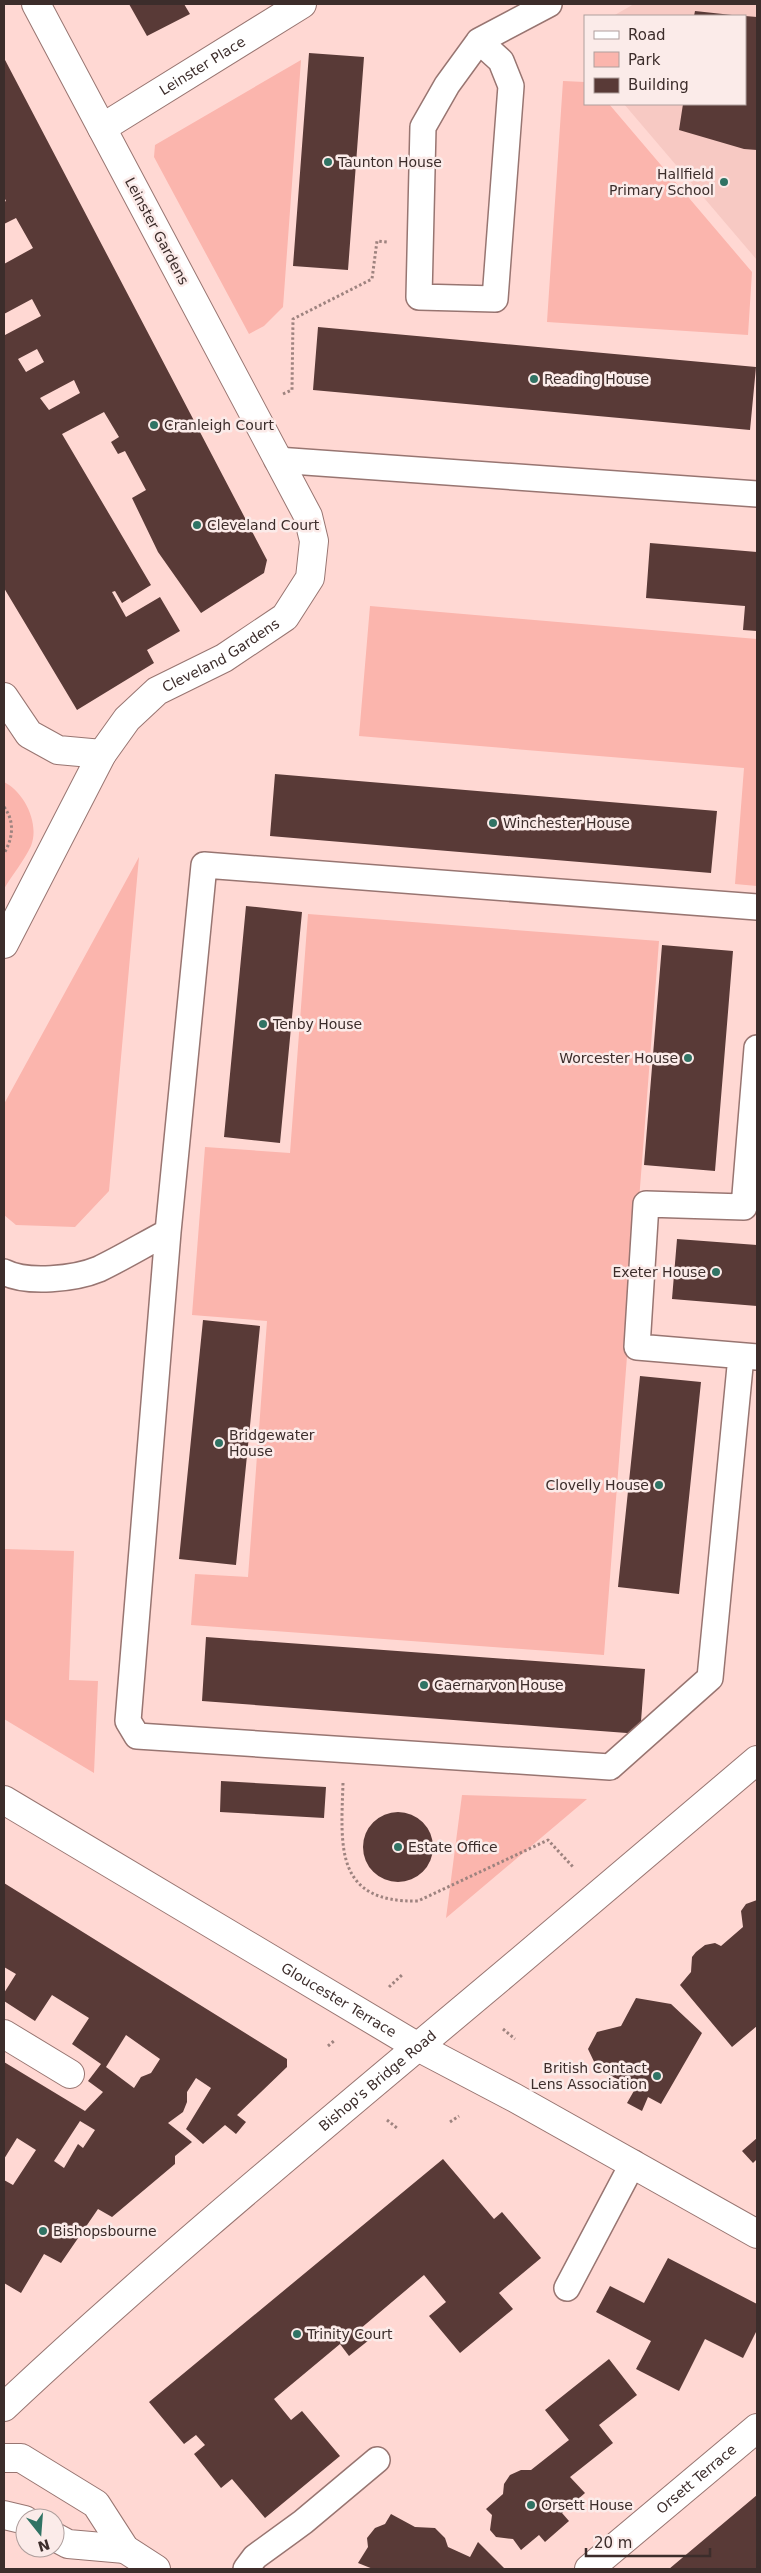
<svg xmlns="http://www.w3.org/2000/svg" width="761" height="2573" font-family="'DejaVu Sans',sans-serif">
  <style>
    .built { fill: #f7c9c3 }
    .green { fill: #fbb5ad }
    .building { fill: #593a37; fill-rule: evenodd }
    .lines { fill: none; stroke-linecap: round; stroke-linejoin: round }
    .service-casing { stroke: #987571; stroke-width: 28 }
    .minor-casing { stroke: #987571; stroke-width: 30 }
    .tertiary-casing { stroke: #987571; stroke-width: 30 }
    .primary-casing { stroke: #987571; stroke-width: 30 }
    .path { stroke: #9e837f; stroke-width: 3; stroke-dasharray: 2.5 2.5; stroke-linecap: butt }
    .service { stroke: #fff; stroke-width: 25 }
    .minor { stroke: #fff; stroke-width: 28 }
    .tertiary { stroke: #fff; stroke-width: 28 }
    .primary { stroke: #fff; stroke-width: 28 }
    .poi-dot { fill: #307364; stroke: #fbebe9; stroke-width: 2 }
    .labels { text-anchor: middle; dominant-baseline: central; stroke-width: 5; stroke-linejoin: round; paint-order: stroke }
    .street-label { font-size: 14px; fill: #3c2d2b; stroke: #fbebe9 }
    .poi-label { font-size: 14px; fill: #3c2d2b; stroke: #fbebe9; text-anchor: start }
  </style>
  <rect width="100%" height="100%" fill="#ffd8d3"/>
  <path class="built" d="M 634,4 L 757,4 L 757,260 L 624,104 L 745,104 L 745,16 L 613,16 Z"/>
  <path class="green" d="M 301,60 L 283,307 L 264,326 L 249,334 L 154,157 L 155,145 Z
    M 563,81 L 585,82 L 585,104 L 609,104 L 752,272 L 748,335 L 547,322 Z
    M 370,606 L 757,639 L 757,886 L 735,884 L 744,768 L 359,736 Z
    M 4,782 C 24,792 40,823 31,846 C 24,861 12,875 4,889 Z
    M 139,857 L 109,1191 L 75,1227 L 16,1225 L 4,1215 L 4,1104 Z
    M 308,914 L 659,941 L 604,1655 L 191,1625 L 195,1574 L 248,1577 L 267,1321 L 192,1315 L 205,1147 L 290,1153 Z
    M 4,1549 L 74,1551 L 69,1680 L 98,1681 L 94,1773 L 4,1719 Z
    M 462,1795 L 587,1799 L 446,1918 Z"/>
  <path class="building" d="M 129,4 L 184,4 L 190,14 L 147,36 Z
    M 695,11 L 732,15 L 732,16 L 694,16 Z
    M 745,16 L 757,17 L 757,150 L 744,149 L 679,130 L 683,104 L 745,104 Z
    M 309,53 L 364,57 L 348,270 L 293,266 Z
    M 4,58 L 267,560 L 264,573 L 201,613 L 158,552 L 132,498 L 146,490 L 125,451 L 118,454 L 111,442 L 119,437 L 104,412 L 62,434 L 151,585 L 122,603 L 115,591 L 112,592 L 126,617 L 160,597 L 180,631 L 147,650 L 154,663 L 77,710 L 4,588 L 4,333 L 5,335 L 41,316 L 32,299 L 4,314 L 4,264 L 33,248 L 16,218 L 4,224 L 4,202 L 6,201 L 4,197 ZM 37,349 L 44,362 L 26,372 L 18,359 ZM 74,380 L 80,393 L 49,410 L 40,398 Z
    M 318,327 L 756,367 L 750,430 L 313,390 Z
    M 650,543 L 757,552 L 757,631 L 743,630 L 745,606 L 646,598 Z
    M 275,774 L 717,811 L 711,873 L 270,836 Z
    M 246,906 L 302,912 L 280,1143 L 224,1137 Z
    M 662,945 L 733,951 L 715,1171 L 644,1165 Z
    M 677,1239 L 757,1245 L 757,1306 L 672,1299 Z
    M 203,1320 L 260,1326 L 236,1565 L 179,1559 Z
    M 640,1376 L 701,1382 L 679,1594 L 618,1587 Z
    M 206,1637 L 645,1669 L 640,1734 L 202,1701 Z
    M 221,1781 L 326,1787 L 324,1818 L 220,1812 Z
    M363 1847a35 35 0 1 1 70 0a35 35 0 1 1-70 0Z
    M 4,1883 L 287,2059 L 287,2067 L 237,2115 L 246,2122 L 236,2134 L 225,2125 L 203,2144 L 186,2129 L 211,2088 L 196,2078 L 187,2092 L 187,2102 L 183,2112 L 168,2123 L 192,2142 L 175,2156 L 175,2164 L 112,2217 L 98,2209 L 61,2263 L 44,2254 L 21,2293 L 4,2283 L 4,2180 L 13,2185 L 36,2150 L 17,2138 L 4,2159 L 4,2062 L 85,2111 L 103,2092 L 88,2081 L 101,2064 L 72,2044 L 89,2018 L 52,1995 L 35,2021 L 4,2001 L 4,1993 L 16,1974 L 4,1967 ZM 126,2035 L 160,2059 L 151,2073 L 141,2077 L 134,2088 L 106,2067 ZM 80,2121 L 95,2130 L 83,2148 L 78,2144 L 64,2168 L 54,2161 Z
    M 757,1900 L 757,2026 L 732,2047 L 680,1985 L 691,1972 L 692,1957 L 696,1952 L 705,1945 L 715,1943 L 721,1946 L 743,1927 L 741,1911 L 746,1904 Z
    M 636,1998 L 671,2004 L 702,2033 L 661,2104 L 648,2097 L 642,2111 L 627,2103 L 635,2089 L 597,2068 L 588,2049 L 597,2032 L 621,2026 Z
    M 757,2138 L 757,2159 L 753,2163 L 742,2151 Z
    M 443,2159 L 494,2219 L 502,2212 L 541,2258 L 499,2293 L 513,2309 L 460,2353 L 429,2316 L 446,2302 L 424,2275 L 360,2329 L 369,2340 L 349,2356 L 340,2344 L 274,2399 L 291,2420 L 302,2411 L 340,2456 L 265,2518 L 232,2479 L 221,2488 L 194,2454 L 205,2445 L 196,2435 L 184,2444 L 149,2402 Z
    M 668,2258 L 757,2304 L 757,2330 L 743,2358 L 705,2339 L 679,2391 L 636,2369 L 651,2341 L 596,2312 L 610,2286 L 644,2303 Z
    M 609,2359 L 637,2395 L 599,2425 L 613,2443 L 570,2477 L 585,2493 L 562,2513 L 569,2521 L 545,2542 L 539,2535 L 521,2550 L 513,2539 L 496,2537 L 490,2530 L 492,2515 L 486,2509 L 503,2494 L 504,2484 L 510,2475 L 521,2470 L 531,2470 L 569,2440 L 545,2410 Z
    M 757,2495 L 757,2569 L 669,2569 Z
    M 391,2514 L 415,2527 L 435,2528 L 445,2538 L 448,2547 L 470,2557 L 478,2542 L 505,2569 L 373,2569 L 358,2563 L 368,2547 L 367,2538 L 375,2528 L 385,2524 Z"/>
  <g class="lines">
    <g class="service-casing">
      <path id="service" d="M 479,41 L 501,61 L 511,86 L 495,299 L 419,297 L 423,127 L 447,85 L 479,41 L 549,4
        M 277,460 L 757,494
        M 757,1048 L 744,1207 L 646,1204 L 637,1347 L 757,1357
        M 4,1272 C 27,1284 75,1279 99,1269 C 122,1258 145,1244 168,1232
        M 741,1356 L 710,1678 L 610,1767 L 137,1736 L 128,1721 L 168,1232 L 204,865 L 757,907
        M 567,2288 L 633,2163
        M 246,2569 L 255,2557 L 303,2522 L 377,2460"/>
    </g>
    <g class="minor-casing">
      <g id="minor">
        <path id="s1" d="M 102,128 L 302,4"/>
        <path d="M 4,697 L 29,734 L 58,750 L 102,754"/>
        <path id="s2" d="M 4,944 L 102,754 L 127,719 L 157,691 L 224,658 L 285,617 L 310,578 L 314,541 L 308,516 L 36,4"/>
        <path d="M 4,2034 L 70,2074"/>
        <path id="s3" d="M 589,2569 L 757,2428"/>
      </g>
    </g>
    <g class="tertiary-casing">
      <g id="tertiary">
        <path id="s4" d="M 4,1800 L 418,2047 L 515,2098 L 757,2234"/>
        <path d="M 4,2458 L 21,2458 L 96,2504 L 125,2549 L 156,2569"/>
        <path d="M 4,2515 L 25,2520"/>
        <path d="M 55,2537 L 68,2544 L 125,2549"/>
      </g>
    </g>
    <g class="primary-casing">
      <g id="primary">
        <path id="s5" d="M 4,2407 C 152,2268 308,2139 464,2008 C 562,1926 659,1843 757,1760"/>
      </g>
    </g>
    <path class="path" d="M 283,394 L 292,390 L 293,319 L 372,279 L 377,241 L 387,242
      M 4,807 C 15,821 13,839 4,853
      M 343,1783 C 341,1846 334,1903 418,1901 L 548,1840 L 574,1868
      M 389,1987 L 403,1974
      M 503,2029 L 515,2039
      M 328,2046 L 335,2040
      M 387,2120 L 397,2128
      M 450,2122 L 459,2116"/>
    <use href="#service" class="service"/>
    <use href="#minor" class="minor"/>
    <use href="#tertiary" class="tertiary"/>
    <use href="#primary" class="primary"/>
  </g>
  <g class="poi-dot">
    <circle cx="328" cy="162" r="5"/>
    <circle cx="724" cy="182" r="5"/>
    <circle cx="534" cy="379" r="5"/>
    <circle cx="154" cy="425" r="5"/>
    <circle cx="197" cy="525" r="5"/>
    <circle cx="493" cy="823" r="5"/>
    <circle cx="263" cy="1024" r="5"/>
    <circle cx="688" cy="1058" r="5"/>
    <circle cx="716" cy="1272" r="5"/>
    <circle cx="219" cy="1443" r="5"/>
    <circle cx="659" cy="1485" r="5"/>
    <circle cx="424" cy="1685" r="5"/>
    <circle cx="398" cy="1847" r="5"/>
    <circle cx="657" cy="2076" r="5"/>
    <circle cx="43" cy="2231" r="5"/>
    <circle cx="297" cy="2334" r="5"/>
    <circle cx="531" cy="2505" r="5"/>
  </g>
  <g class="labels">
    <g class="street-label">
      <text stroke="none"><textPath href="#s1" startOffset="118">Leinster Place</textPath></text>
      <text transform="translate(157 231) rotate(62)">Leinster Gardens</text>
      <text stroke="none"><textPath href="#s2" startOffset="371">Cleveland Gardens</textPath></text>
      <text stroke="none"><textPath href="#s4" startOffset="390">Gloucester Terrace</textPath></text>
      <text stroke="none"><textPath href="#s5" startOffset="496">Bishop's Bridge Road</textPath></text>
      <text stroke="none"><textPath href="#s3" startOffset="140">Orsett Terrace</textPath></text>
    </g>
    <g class="poi-label">
      <text x="338" y="162">Taunton House</text>
      <text x="714" y="174" text-anchor="end">Hallfield<tspan x="714" dy="16">Primary School</tspan></text>
      <text x="544" y="379">Reading House</text>
      <text x="164" y="425">Cranleigh Court</text>
      <text x="207" y="525">Cleveland Court</text>
      <text x="503" y="823">Winchester House</text>
      <text x="273" y="1024">Tenby House</text>
      <text x="678" y="1058" text-anchor="end">Worcester House</text>
      <text x="706" y="1272" text-anchor="end">Exeter House</text>
      <text x="229" y="1435">Bridgewater<tspan x="229" dy="16">House</tspan></text>
      <text x="649" y="1485" text-anchor="end">Clovelly House</text>
      <text x="434" y="1685">Caernarvon House</text>
      <text x="408" y="1847">Estate Office</text>
      <text x="647" y="2068" text-anchor="end">British Contact<tspan x="647" dy="16">Lens Association</tspan></text>
      <text x="53" y="2231">Bishopsbourne</text>
      <text x="307" y="2334">Trinity Court</text>
      <text x="541" y="2505">Orsett House</text>
    </g>
  </g>
  <rect width="761" height="2573" fill="none" stroke="#3c2d2b" stroke-width="10"/>
  <rect x="584" y="15" width="162" height="90" fill="#fbebe9" stroke="#af9f9d"/>
  <rect x="594" y="31" width="25" height="8" fill="#ffffff" stroke="#af9f9d"/>
  <text x="628" y="40" font-size="15" fill="#3c2d2b">Road</text>
  <rect x="594" y="52" width="25" height="15" fill="#fbb5ad" stroke="#af9f9d"/>
  <text x="628" y="65" font-size="15" fill="#3c2d2b">Park</text>
  <rect x="594" y="78" width="25" height="15" fill="#593a37" stroke="#af9f9d"/>
  <text x="628" y="90" font-size="15" fill="#3c2d2b">Building</text>
  <g transform="translate(40 2533) rotate(163)"><circle r="24" fill="#fbebe9" stroke="#af9f9d"/>
  <path d="M0-4L9 19L0 12L-9 19Z" fill="#307364"/>
  <text y="-8" font-size="14" font-weight="bold" text-anchor="middle" fill="#3c2d2b">N</text>
  </g>
  <path d="M586 2548v8h124v-8" fill="none" stroke="#3c2d2b" stroke-width="2.5"/>
  <text x="594" y="2548" font-size="15" fill="#3c2d2b" stroke="#fbebe9" stroke-width="4" paint-order="stroke">20 m</text>
</svg>
